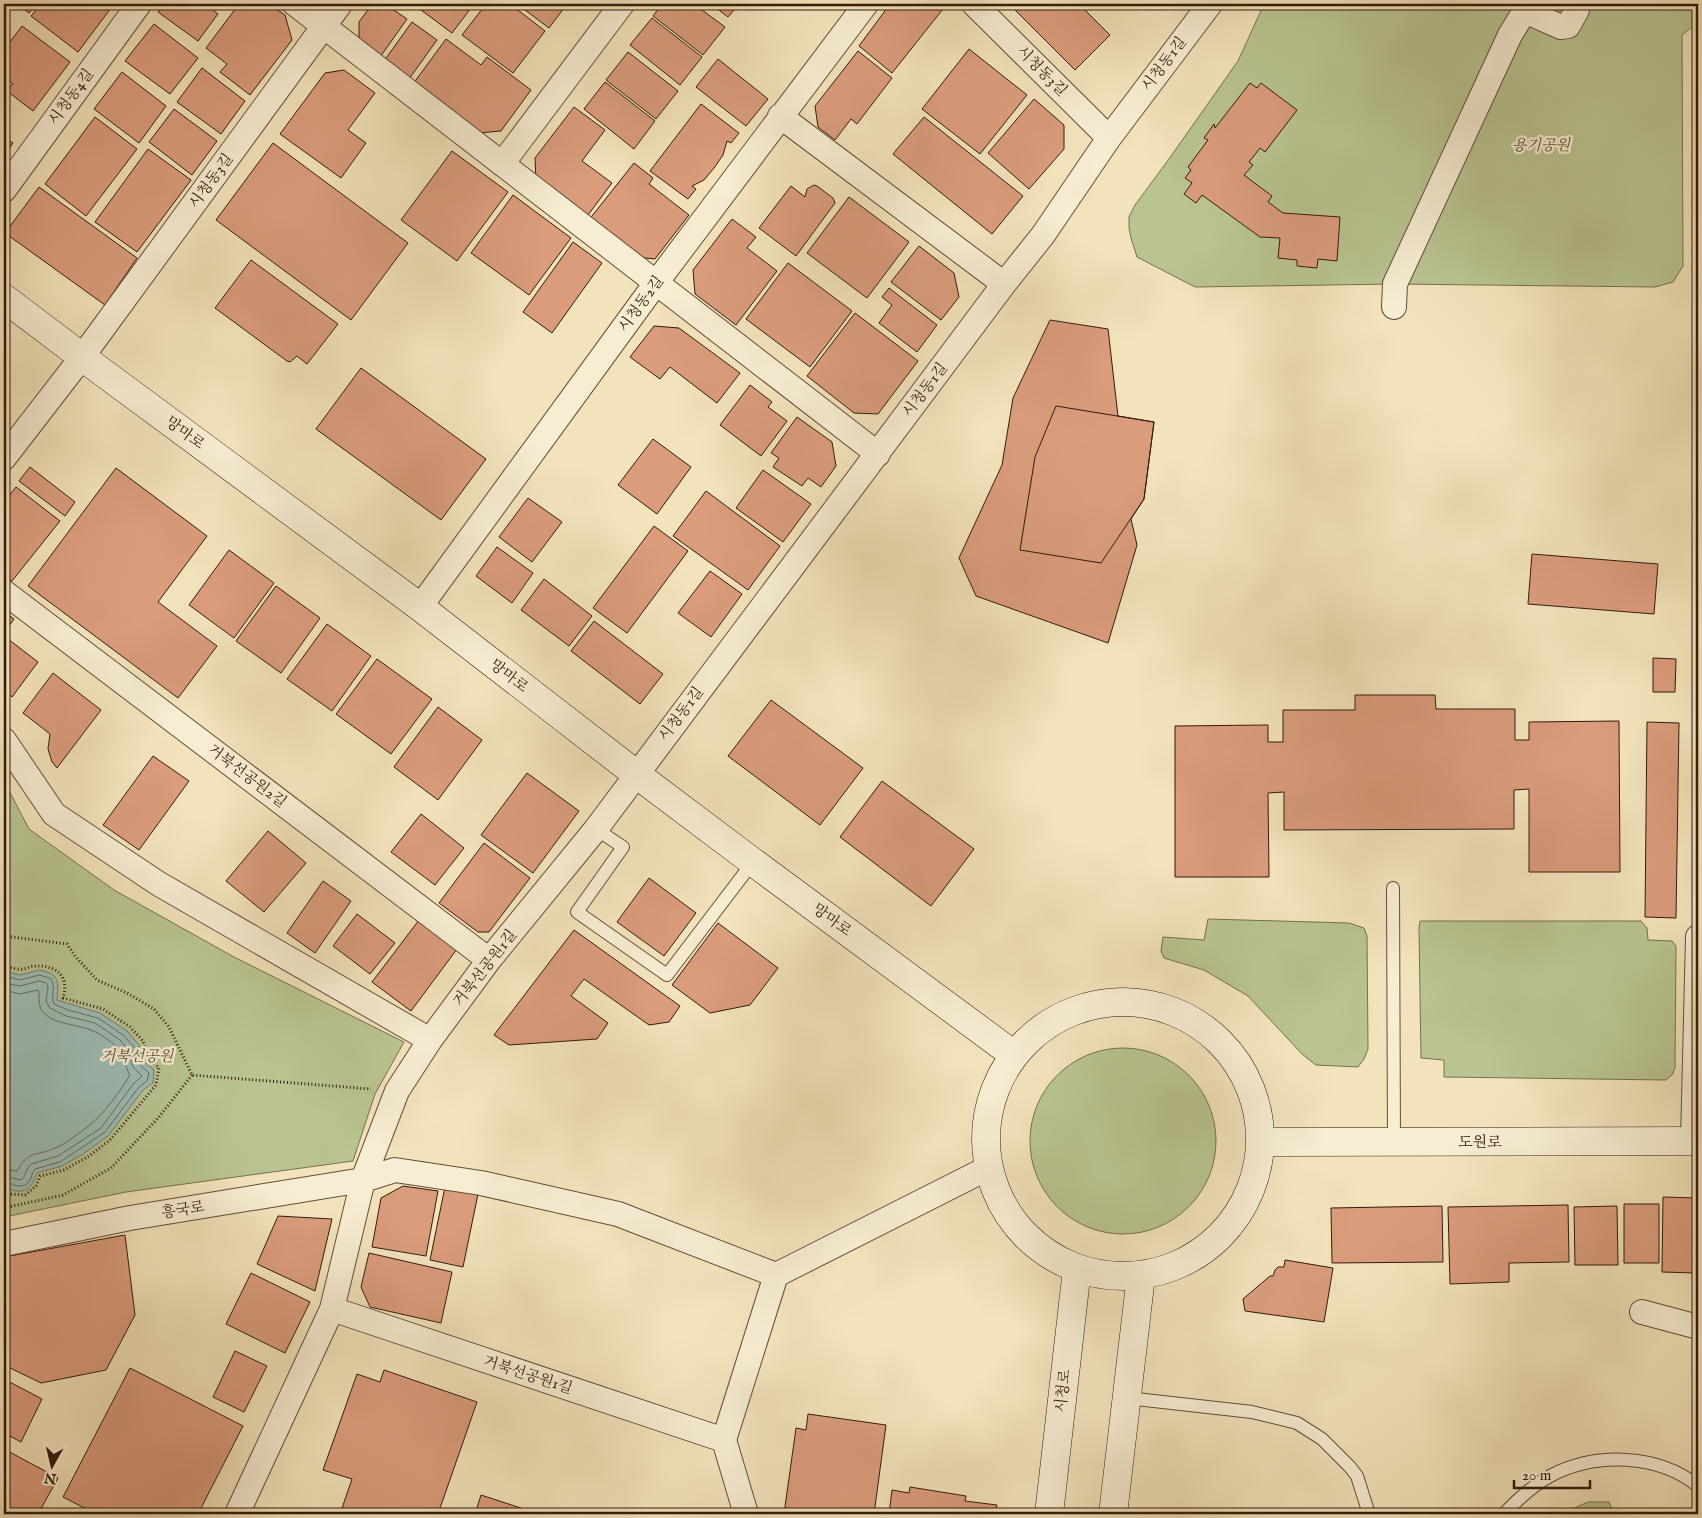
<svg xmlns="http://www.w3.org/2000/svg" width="1702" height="1518" font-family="'IM FELL English','Noto Serif KR',serif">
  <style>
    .green { fill: #b9c491; stroke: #76704e }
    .water { fill: #9cbdb5; stroke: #727c71 }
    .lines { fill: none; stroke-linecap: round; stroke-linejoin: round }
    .shore { stroke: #686c60; stroke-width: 1 }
    .building { fill: #da9c7b; stroke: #331b0c }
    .lane-casing { stroke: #634d38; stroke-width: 14 }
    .street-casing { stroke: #634d38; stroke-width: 26 }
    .secondary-casing { stroke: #331b0c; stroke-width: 29 }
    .path { stroke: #331b0c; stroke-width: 3; stroke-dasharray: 1 2.5; stroke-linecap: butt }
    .lane { stroke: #f7edd3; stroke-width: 12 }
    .street { stroke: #f7edd3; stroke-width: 24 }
    .secondary { stroke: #f7edd3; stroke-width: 28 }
    .labels { text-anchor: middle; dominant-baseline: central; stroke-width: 5; stroke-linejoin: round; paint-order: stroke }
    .street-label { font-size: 15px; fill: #331b0c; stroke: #f7edd3 }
    .park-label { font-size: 15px; font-style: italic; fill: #5b4e34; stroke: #f7edd3 }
  </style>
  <rect width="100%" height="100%" fill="#f3e3bb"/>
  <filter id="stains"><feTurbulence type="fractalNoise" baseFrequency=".004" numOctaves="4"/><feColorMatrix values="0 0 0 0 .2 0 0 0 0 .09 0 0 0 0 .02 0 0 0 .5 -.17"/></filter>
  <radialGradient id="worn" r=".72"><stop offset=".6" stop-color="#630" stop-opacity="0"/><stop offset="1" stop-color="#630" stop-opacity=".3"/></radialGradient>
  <path class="green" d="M 1264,4 L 1698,4 L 1698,22 L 1682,35 L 1683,266 L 1673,282 L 1655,287 L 1395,284 L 1195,287 L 1137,257 L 1131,238 L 1129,228 L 1129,217 L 1135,205 L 1169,159 L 1238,61 Z
    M 4,781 L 29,829 L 114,890 L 234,957 L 404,1042 L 375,1094 L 353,1161 L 126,1192 L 4,1217 Z
    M 1208,919 L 1349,923 L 1364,928 L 1367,936 L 1368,1049 L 1364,1059 L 1358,1067 L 1316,1065 L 1302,1054 L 1248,996 L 1204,970 L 1164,958 L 1161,951 L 1163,937 L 1204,940 Z
    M 1420,921 L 1641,921 L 1647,928 L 1648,940 L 1672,941 L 1676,946 L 1675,1068 L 1672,1075 L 1666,1080 L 1444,1077 L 1444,1060 L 1421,1058 L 1419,928 Z
    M1030 1141a93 93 0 1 1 186 0a93 93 0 1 1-186 0Z
    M 1588,1502 L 1609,1502 L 1614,1514 L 1561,1514 Z"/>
  <path class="water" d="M 39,970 C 61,974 58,982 57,1000 L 100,1013 L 127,1031 L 139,1045 L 143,1061 L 154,1070 L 153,1083 L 143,1090 L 108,1136 L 83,1154 L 62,1166 L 37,1173 C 31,1192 22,1195 4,1187 L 4,971 L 20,975 Z"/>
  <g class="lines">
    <path class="shore" d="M 4,976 L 20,980 L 39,975 L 50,978 C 57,987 50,994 54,1004 L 68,1010 L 98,1018 L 123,1035 L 135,1048 L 138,1063 L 149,1073 L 147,1081 L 139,1087 L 105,1132 L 60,1162 L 35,1169 C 32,1173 32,1176 30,1180 C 23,1191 13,1184 4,1182
      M 4,983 L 20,986 L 39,981 L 46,983 L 48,987 L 46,1001 L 50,1008 L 66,1016 L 95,1023 L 120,1040 L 129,1051 L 133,1067 L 142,1076 L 134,1083 L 101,1128 L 58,1156 L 31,1164 L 27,1169 L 24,1177 L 21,1180 L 4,1176
      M 4,990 L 20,994 L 38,990 C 40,996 38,1003 41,1009 C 49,1024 76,1024 91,1030 C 99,1033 111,1041 117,1047 C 125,1055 124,1066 130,1075 C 114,1101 98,1122 72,1138 C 67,1142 61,1146 55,1148 C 36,1157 29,1149 17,1171 L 4,1169"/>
  </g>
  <path class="building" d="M 17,4 L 36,4 L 29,13 Z
    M 41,4 L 114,4 L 78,52 L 31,16 Z
    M 165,4 L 205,4 L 218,14 L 198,41 L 158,12 Z
    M 239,4 L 269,4 L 285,15 L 292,40 L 250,95 L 220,72 L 227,64 L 206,48 Z
    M 372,4 L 385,4 L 407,19 L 378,60 L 359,47 L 359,22 Z
    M 413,4 L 474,4 L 452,33 Z
    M 486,4 L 510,4 L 545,31 L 513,73 L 462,35 Z
    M 517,4 L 567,4 L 549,28 Z
    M 662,4 L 694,4 L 725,27 L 703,55 L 653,16 Z
    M 711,4 L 739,4 L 728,17 Z
    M 890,4 L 939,4 L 943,9 L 892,73 L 859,46 Z
    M 1009,4 L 1079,4 L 1110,35 L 1075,70 Z
    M 652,18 L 702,57 L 680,85 L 630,45 Z
    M 412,22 L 437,40 L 409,79 L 384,61 Z
    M 154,24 L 198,58 L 170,94 L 125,61 Z
    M 22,26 L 70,62 L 33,111 L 7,91 L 13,84 L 4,77 L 4,50 Z
    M 446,39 L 481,65 L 487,57 L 531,90 L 501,131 L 479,133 L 413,84 Z
    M 969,49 L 1027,95 L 980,154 L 922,109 Z
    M 858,51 L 892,78 L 857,124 L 851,119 L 835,140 L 818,127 L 815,106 Z
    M 628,52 L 678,91 L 656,119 L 606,80 Z
    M 718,59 L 768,99 L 746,126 L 696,87 Z
    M 202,68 L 245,101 L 221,134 L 177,102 Z
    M 344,70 L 375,93 L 348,130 L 366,143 L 341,178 L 280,134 L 325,73 Z
    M 122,72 L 166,106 L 139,143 L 94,109 Z
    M 605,82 L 655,121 L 634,149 L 584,109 Z
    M 1250,83 L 1257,88 L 1261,83 L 1297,110 L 1265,152 L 1260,148 L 1249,162 L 1253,165 L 1244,175 L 1272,196 L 1268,202 L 1283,213 L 1340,217 L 1337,261 L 1318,259 L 1317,268 L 1297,266 L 1297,260 L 1278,258 L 1280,238 L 1260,237 L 1202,195 L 1196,203 L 1184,194 L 1192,183 L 1185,178 L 1191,170 L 1188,167 L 1208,140 L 1204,138 L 1214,124 L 1215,128 Z
    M 1034,99 L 1064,125 L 1064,149 L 1029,189 L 988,153 Z
    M 701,104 L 739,133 L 731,143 L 727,141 L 723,155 L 714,168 L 704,180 L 692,186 L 696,189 L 688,199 L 650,171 Z
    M 574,107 L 605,130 L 582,161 L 612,183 L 585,219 L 536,183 L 535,158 Z
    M 174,109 L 217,141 L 192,175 L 149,142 Z
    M 95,117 L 137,149 L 86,216 L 45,184 Z
    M 924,117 L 1023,196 L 992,234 L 893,154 Z
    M 4,137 L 13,143 L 4,156 Z
    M 273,143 L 408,243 L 351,320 L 216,220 Z
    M 148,149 L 191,180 L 137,252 L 95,222 Z
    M 452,151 L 508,192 L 457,261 L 401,220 Z
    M 634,163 L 653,178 L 649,184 L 689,215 L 655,259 L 635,257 L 588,221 Z
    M 814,185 L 817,186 L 833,198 L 835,203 L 796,256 L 759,228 L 791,186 L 805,197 L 807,189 Z
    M 39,187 L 137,258 L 105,305 L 5,233 Z
    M 513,195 L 571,238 L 529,295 L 471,253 Z
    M 849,197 L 909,242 L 867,298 L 807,253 Z
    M 732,219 L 756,237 L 747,248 L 777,271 L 736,325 L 695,294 L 693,270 Z
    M 573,242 L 602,263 L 552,333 L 523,312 Z
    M 919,246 L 954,273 L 959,297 L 941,320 L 891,282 Z
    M 251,260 L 338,324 L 307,364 L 297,356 L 290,362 L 287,361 L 215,308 Z
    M 788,263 L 852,311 L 810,367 L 746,319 Z
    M 889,288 L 937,325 L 917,352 L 879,323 L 892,305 L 882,297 Z
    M 855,313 L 918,361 L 878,414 L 854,413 L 807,376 Z
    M 1050,320 L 1108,329 L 1118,416 L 1154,422 L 1144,499 L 1131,519 L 1137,545 L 1108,643 L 976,596 L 959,558 L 1002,465 L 1013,398 Z
    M 654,326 L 679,328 L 740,373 L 717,403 L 670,367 L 660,379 L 630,357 Z
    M 361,368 L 486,459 L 441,520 L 316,429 Z
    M 750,385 L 772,402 L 768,407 L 787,421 L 761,456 L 720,425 Z
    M 1056,406 L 1154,422 L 1144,499 L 1101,563 L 1020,550 L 1035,457 Z
    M 797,417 L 832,442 L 836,466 L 821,487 L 808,478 L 802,486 L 773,467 L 779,458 L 771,453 Z
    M 653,439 L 691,467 L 657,514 L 618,485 Z
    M 30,467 L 75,502 L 65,516 L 19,481 Z
    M 116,468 L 207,536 L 158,602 L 217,646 L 178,698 L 28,586 Z
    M 763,470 L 811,504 L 783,542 L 736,508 Z
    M 16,487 L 60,521 L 12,581 L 4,575 L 4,502 Z
    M 706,491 L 780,546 L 748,590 L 673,536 Z
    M 528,498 L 562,522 L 532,562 L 499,537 Z
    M 654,526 L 688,551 L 627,633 L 593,608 Z
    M 497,547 L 533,573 L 512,603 L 476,576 Z
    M 229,550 L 274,583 L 234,638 L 189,605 Z
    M 1532,554 L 1658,564 L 1654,614 L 1528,604 Z
    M 710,571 L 742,594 L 711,637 L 678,613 Z
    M 544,579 L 592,616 L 569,646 L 521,610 Z
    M 276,586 L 320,618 L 281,673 L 236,641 Z
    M 4,612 L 14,619 L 4,633 Z
    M 594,621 L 663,674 L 640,704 L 571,651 Z
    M 327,624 L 371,656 L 332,711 L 287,679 Z
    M 4,636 L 38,662 L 12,697 L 4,690 Z
    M 1653,658 L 1676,659 L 1675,692 L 1653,692 Z
    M 377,659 L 432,699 L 391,754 L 336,714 Z
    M 53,673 L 101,710 L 57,768 L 52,762 L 48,749 L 50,734 L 23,713 Z
    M 1355,695 L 1435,695 L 1436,709 L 1515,709 L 1515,740 L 1529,740 L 1529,722 L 1619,721 L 1620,872 L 1529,872 L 1529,789 L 1514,790 L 1514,829 L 1284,830 L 1284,792 L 1268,793 L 1269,877 L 1175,877 L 1175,726 L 1268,725 L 1268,742 L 1283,742 L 1283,710 L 1355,710 Z
    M 771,700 L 863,768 L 820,825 L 728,756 Z
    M 438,707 L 482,740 L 438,800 L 394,767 Z
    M 1647,722 L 1679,723 L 1676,918 L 1645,917 Z
    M 153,756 L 189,781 L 139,850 L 103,825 Z
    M 527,773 L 579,811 L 533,873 L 481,835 Z
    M 882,781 L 974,849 L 931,906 L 840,837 Z
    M 421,814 L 464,848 L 435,885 L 391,852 Z
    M 268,831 L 306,863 L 264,912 L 226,881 Z
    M 484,843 L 530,878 L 489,932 L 478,932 L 439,903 Z
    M 649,878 L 696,913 L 664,956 L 617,922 Z
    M 323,881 L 351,901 L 315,953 L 287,933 Z
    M 357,914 L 395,943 L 370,974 L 333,946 Z
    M 419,920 L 457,949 L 411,1011 L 372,982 Z
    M 718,923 L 778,968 L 750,1005 L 710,1013 L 672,985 Z
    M 574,930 L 680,1006 L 669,1022 L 649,1025 L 584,979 L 571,996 L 608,1023 L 597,1039 L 509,1045 L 494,1035 Z
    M 403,1186 L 438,1191 L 426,1256 L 372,1247 L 381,1198 Z
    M 445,1187 L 478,1194 L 463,1267 L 430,1260 Z
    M 1663,1197 L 1697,1198 L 1696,1273 L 1662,1272 Z
    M 1624,1204 L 1659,1204 L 1659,1263 L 1624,1263 Z
    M 1568,1205 L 1569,1262 L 1509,1263 L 1509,1282 L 1450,1284 L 1448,1207 Z
    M 1442,1206 L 1443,1262 L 1332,1263 L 1331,1208 Z
    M 1617,1206 L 1618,1265 L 1575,1265 L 1574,1207 Z
    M 278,1216 L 332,1219 L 315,1291 L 257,1264 Z
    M 125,1235 L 135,1315 L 106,1370 L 41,1383 L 4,1365 L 4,1257 Z
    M 369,1253 L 452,1272 L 441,1323 L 370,1307 L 361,1287 Z
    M 1285,1260 L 1333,1268 L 1324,1322 L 1245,1311 L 1243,1299 L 1270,1276 L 1273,1276 L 1275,1270 L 1278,1267 L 1284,1267 Z
    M 251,1273 L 310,1302 L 285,1353 L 226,1324 Z
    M 235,1351 L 267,1366 L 244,1412 L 213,1397 Z
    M 130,1368 L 243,1426 L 198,1514 L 96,1514 L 63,1497 Z
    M 384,1370 L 477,1402 L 438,1514 L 340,1514 L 352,1479 L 323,1470 L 357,1374 L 380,1382 Z
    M 4,1379 L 42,1399 L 21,1442 L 4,1433 Z
    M 808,1414 L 886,1425 L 874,1514 L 784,1514 L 796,1428 L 806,1430 Z
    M 4,1449 L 58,1478 L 38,1514 L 12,1514 L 4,1510 Z
    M 910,1487 L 966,1496 L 965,1501 L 997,1505 L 995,1514 L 889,1514 L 892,1490 L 909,1493 Z
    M 481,1495 L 539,1514 L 475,1514 Z"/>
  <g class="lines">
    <g class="lane-casing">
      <path id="lane" d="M 596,829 L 623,847 L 577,912 L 667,975 L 753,862
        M 1393,888 L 1394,1142
        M 1127,1398 L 1252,1412 L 1297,1423 L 1322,1439 L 1350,1467 L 1357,1476 L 1369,1514
        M 1504,1514 C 1518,1499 1533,1485 1552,1475 C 1597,1452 1658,1454 1698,1486"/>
    </g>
    <g class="street-casing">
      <path id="street" d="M 295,4 L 878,454
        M 974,4 L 1109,138
        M 1525,11 L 1561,27 L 1568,26 L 1577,10 L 1578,4
        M 780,116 L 1004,284
        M 502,164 L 622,4
        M 4,190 L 139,4
        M 1394,307 L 1395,284 L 1510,35 L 1529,4
        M 4,458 L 82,357 L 340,4
        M 4,592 L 489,960
        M 420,607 L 656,283 L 866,4
        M 4,740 L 54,814 L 159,884 L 430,1040
        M 1693,1141 L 1698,937
        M 4,1244 L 130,1218 L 363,1180 L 395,1170 L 481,1183 L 618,1214 L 776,1275
        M 332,1309 L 724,1440
        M 1642,1312 L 1698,1327
        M 237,1514 L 332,1309 L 363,1180 L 397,1091 L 430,1040 L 489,960 L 596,829 L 1004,284 L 1043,235 L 1109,138 L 1210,4
        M 746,1514 L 724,1440 L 776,1275 L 988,1168"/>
    </g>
    <g class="secondary-casing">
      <path id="secondary" d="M 4,298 L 82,357 L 420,607 L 636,774 L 753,862 L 1014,1055
        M986 1139a137 137 0 1 1 274 0a137 137 0 1 1-274 0Z
        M 1261,1142 L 1698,1141
        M 1049,1514 L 1077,1269
        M 1113,1514 L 1141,1276"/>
    </g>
    <path class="path" d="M 4,936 L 67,944 L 75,956 L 97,980 L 127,993 L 154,1009 L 169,1027 L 192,1075 L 371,1089
      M 4,966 C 9,967 14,969 20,969 C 25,970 30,966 35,966 C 56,965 70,976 63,998 L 103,1009 L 130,1027 L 143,1041 L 148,1058 L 159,1068 L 156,1085 L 110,1140 L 89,1156 L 64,1170 L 40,1176 L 36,1186 L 25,1195 L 9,1194 L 4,1192
      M 4,1208 L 63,1195 L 111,1168 L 159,1117 L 192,1075"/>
    <use href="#lane" class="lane"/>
    <use href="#street" class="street"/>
    <use href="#secondary" class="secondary"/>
  </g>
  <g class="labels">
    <g class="street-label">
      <text transform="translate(1164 64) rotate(-53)">시청동1길</text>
      <text transform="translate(1042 71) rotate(45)">시청동3길</text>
      <text transform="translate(71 97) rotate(-54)">시청동4길</text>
      <text transform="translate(211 181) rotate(-54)">시청동3길</text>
      <text transform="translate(641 304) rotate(-54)">시청동2길</text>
      <text transform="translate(925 390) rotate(-53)">시청동1길</text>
      <text transform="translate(185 433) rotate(36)">망마로</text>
      <text transform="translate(509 676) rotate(38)">망마로</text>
      <text transform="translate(681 714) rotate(-53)">시청동1길</text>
      <text transform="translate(247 776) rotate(37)">거북선공원2길</text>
      <text transform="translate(832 920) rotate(36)">망마로</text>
      <text transform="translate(485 968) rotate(-52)">거북선공원1길</text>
      <text x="1480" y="1142">도원로</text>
      <text transform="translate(183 1210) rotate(-9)">흥국로</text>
      <text transform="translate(528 1375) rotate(18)">거북선공원1길</text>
      <text transform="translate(1063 1391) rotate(-84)">시청로</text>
    </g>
    <g class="park-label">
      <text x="1541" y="145">용기공원</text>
      <text x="137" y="1056">거북선공원</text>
    </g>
  </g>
  <rect width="1702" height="1518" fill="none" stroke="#f3e3bb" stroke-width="20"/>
  <rect x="5" y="5" width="1692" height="1508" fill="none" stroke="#331b0c" stroke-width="2.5"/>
  <rect x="10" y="10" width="1682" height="1498" fill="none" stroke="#331b0c"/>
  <g transform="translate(52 1466) rotate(188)" stroke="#f7edd3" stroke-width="4" paint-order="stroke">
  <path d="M0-4L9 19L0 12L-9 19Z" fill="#331b0c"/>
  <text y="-8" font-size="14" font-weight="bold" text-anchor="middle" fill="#331b0c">N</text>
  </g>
  <path d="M1514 1480v8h76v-8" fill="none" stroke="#331b0c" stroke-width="2.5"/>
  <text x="1522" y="1480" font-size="15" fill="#331b0c" stroke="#f7edd3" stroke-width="4" paint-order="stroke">20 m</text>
  <rect width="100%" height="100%" filter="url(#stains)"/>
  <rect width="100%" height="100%" fill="url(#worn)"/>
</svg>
